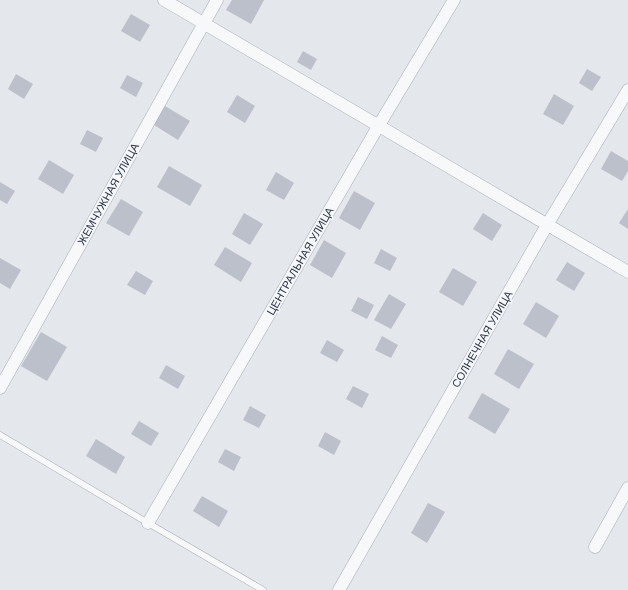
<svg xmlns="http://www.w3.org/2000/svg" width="628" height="590" font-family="Arial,sans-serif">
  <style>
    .building { fill: #bbc0ca }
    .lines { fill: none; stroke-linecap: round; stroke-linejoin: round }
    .lane-casing { stroke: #a9aeb7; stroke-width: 7 }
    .street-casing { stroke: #a9aeb7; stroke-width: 13 }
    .lane { stroke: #f7f8fa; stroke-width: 6 }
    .street { stroke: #f7f8fa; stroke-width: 12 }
    .labels { text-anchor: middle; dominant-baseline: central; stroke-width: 3.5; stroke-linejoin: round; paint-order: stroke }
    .street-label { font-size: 11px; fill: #2b3445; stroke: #f4f6f9 }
  </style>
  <rect width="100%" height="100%" fill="#e4e7ec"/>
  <path class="building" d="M 232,0 L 264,0 L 251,24 L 226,10 Z
    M 131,14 L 150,25 L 140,42 L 121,31 Z
    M 303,51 L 317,59 L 311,70 L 297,62 Z
    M 587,69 L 601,77 L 592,91 L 579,83 Z
    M 16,74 L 33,84 L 24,99 L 8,89 Z
    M 127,75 L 143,83 L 136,97 L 120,88 Z
    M 554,94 L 574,106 L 563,125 L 543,114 Z
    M 237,95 L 255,106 L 245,123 L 227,112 Z
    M 165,106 L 190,121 L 178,140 L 154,125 Z
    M 87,130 L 103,138 L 96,152 L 80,144 Z
    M 611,151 L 628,161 L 628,171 L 622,181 L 601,169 Z
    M 49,160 L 74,175 L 63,194 L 38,179 Z
    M 169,166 L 202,185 L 190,206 L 157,187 Z
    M 276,172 L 294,183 L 284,200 L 266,190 Z
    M 0,182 L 15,191 L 7,204 L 0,200 Z
    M 354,191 L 375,203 L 360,230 L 339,218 Z
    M 121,199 L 143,212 L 129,236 L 106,223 Z
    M 628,209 L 628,229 L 619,223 Z
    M 244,213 L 263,224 L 250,245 L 232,234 Z
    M 483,213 L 502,225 L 492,241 L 473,229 Z
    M 324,240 L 346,253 L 332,278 L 310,265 Z
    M 225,247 L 252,263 L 241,282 L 214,265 Z
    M 381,249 L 397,258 L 390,271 L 374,263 Z
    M 0,258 L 21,270 L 10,289 L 0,283 Z
    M 567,262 L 585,273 L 574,291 L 556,280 Z
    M 453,268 L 477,282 L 463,306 L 439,292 Z
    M 136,271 L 153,281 L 145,295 L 127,285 Z
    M 389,294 L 406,304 L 391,329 L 374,320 Z
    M 358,297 L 374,305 L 367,319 L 351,311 Z
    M 536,302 L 559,316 L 546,338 L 523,324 Z
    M 41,332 L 67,347 L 47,381 L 21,366 Z
    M 382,336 L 398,345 L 391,358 L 375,350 Z
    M 327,340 L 344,350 L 337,362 L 320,353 Z
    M 508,349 L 534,364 L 519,389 L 494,374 Z
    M 166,365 L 185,376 L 178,389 L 159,378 Z
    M 353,386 L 369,394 L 362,408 L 346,399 Z
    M 482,393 L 510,409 L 495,434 L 468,418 Z
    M 250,406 L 266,415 L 259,428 L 243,420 Z
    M 139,421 L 159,433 L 151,446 L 131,434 Z
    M 325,432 L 341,441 L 334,455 L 318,446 Z
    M 96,439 L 125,457 L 116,474 L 86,456 Z
    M 225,449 L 241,457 L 234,471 L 218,462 Z
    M 202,496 L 228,511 L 219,527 L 193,511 Z
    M 428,503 L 445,512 L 427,543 L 411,533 Z"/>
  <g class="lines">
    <g class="lane-casing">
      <path id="lane" d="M 0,435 L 148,523 L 263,590"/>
    </g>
    <g class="street-casing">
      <path id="street" d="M 164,0 L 628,272
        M 0,388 L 217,0
        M 148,523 L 379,125 L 454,0
        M 595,547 L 628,488
        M 339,590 L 547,225 L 628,90"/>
    </g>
    <use href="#lane" class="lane"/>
    <use href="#street" class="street"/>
  </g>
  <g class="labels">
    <g class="street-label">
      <text transform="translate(108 194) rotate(-61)">ЖЕМЧУЖНАЯ УЛИЦА</text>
      <text transform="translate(300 261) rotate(-60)">ЦЕНТРАЛЬНАЯ УЛИЦА</text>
      <text transform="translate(482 339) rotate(-60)">СОЛНЕЧНАЯ УЛИЦА</text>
    </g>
  </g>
</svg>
